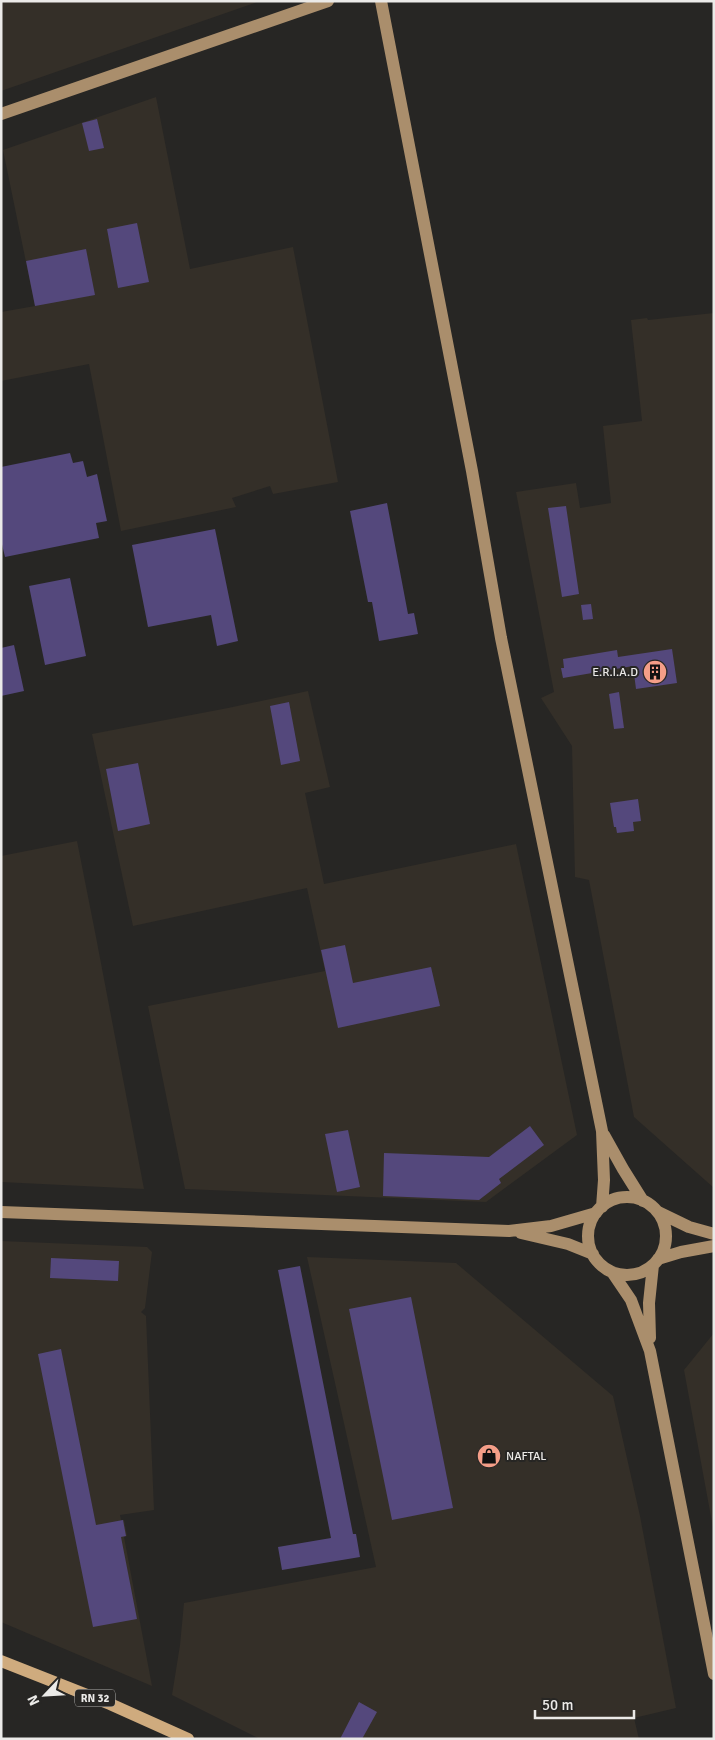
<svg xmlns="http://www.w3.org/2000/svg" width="715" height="1740" font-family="Signika,sans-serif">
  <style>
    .built { fill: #342f28 }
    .building { fill: #54487c }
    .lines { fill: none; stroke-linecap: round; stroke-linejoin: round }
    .secondary { stroke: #aa8e6c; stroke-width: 12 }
    .primary { stroke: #cfab7e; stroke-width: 12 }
    .labels { text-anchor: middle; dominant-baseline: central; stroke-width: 4; stroke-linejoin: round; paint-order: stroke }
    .shield { fill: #272624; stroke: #b0afad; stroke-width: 1 }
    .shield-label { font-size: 11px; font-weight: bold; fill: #ebeae8 }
    .poi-label { font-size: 12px; fill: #ebeae8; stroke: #272624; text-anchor: end }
  </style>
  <rect width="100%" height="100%" fill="#272624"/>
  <path class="built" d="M 1,1 L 260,1 L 1,91 Z
    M 156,97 L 190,269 L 293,247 L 338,482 L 273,494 L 270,486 L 232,498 L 236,507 L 121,531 L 89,364 L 1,381 L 1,312 L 35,306 L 3,150 Z
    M 714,313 L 714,1188 L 634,1117 L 589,880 L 575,877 L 572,746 L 541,698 L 554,692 L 516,492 L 576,483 L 580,508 L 611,503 L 603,426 L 642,421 L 631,320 L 647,318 L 648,320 Z
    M 308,691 L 330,787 L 305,793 L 324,884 L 516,844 L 577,1135 L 486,1202 L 185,1189 L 148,1006 L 325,971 L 307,888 L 133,926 L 92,734 L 228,708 Z
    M 77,841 L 96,937 L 144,1189 L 1,1182 L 1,856 Z
    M 1,1241 L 147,1247 L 152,1252 L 145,1308 L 141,1312 L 146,1316 L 154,1510 L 120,1515 L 121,1520 L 124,1520 L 127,1536 L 124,1537 L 152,1686 L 1,1622 Z
    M 307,1257 L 456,1263 L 613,1396 L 640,1516 L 676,1708 L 634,1718 L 639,1739 L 260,1739 L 172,1695 L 180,1645 L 184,1603 L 376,1567 Z
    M 714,1333 L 714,1533 L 684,1370 Z"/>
  <path class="building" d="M 97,119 L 104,148 L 89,151 L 82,123 Z
    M 137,223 L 149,282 L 118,288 L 107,229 Z
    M 86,249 L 95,295 L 35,306 L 26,261 Z
    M 70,453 L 73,463 L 83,461 L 87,477 L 97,474 L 107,521 L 96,523 L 99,538 L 5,557 L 1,540 L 1,467 Z
    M 387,503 L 408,614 L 414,613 L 418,634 L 379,641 L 372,602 L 368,602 L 350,511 Z
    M 566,506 L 579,594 L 562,597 L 548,508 Z
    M 215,529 L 238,641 L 217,646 L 211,615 L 148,627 L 132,545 Z
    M 70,578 L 86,656 L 45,665 L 29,586 Z
    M 591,604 L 593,619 L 583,620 L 581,605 Z
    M 14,645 L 24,691 L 1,696 L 1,648 Z
    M 672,649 L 677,683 L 636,689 L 633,666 L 563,678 L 561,668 L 564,668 L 563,659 L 617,650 L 618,657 Z
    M 619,692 L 624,728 L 614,729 L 609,694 Z
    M 289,702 L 300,761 L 281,765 L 270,706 Z
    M 138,763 L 150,824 L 118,831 L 106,769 Z
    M 638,799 L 641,821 L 633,822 L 634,831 L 617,833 L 616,827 L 614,827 L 610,803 Z
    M 345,945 L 353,983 L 431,967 L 440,1006 L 338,1028 L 321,950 Z
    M 530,1126 L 544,1145 L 499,1179 L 501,1183 L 479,1200 L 383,1196 L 384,1153 L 489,1157 Z
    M 348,1130 L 360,1187 L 337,1192 L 325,1134 Z
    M 51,1258 L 119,1261 L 118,1281 L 50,1278 Z
    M 300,1266 L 353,1534 L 356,1534 L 360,1557 L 282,1570 L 278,1547 L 331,1538 L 278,1270 Z
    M 411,1297 L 453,1508 L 392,1520 L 349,1309 Z
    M 61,1349 L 96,1525 L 123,1520 L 126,1536 L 121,1537 L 137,1619 L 93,1627 L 38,1354 Z
    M 359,1702 L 377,1712 L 362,1739 L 340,1739 Z"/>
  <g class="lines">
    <path class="secondary" d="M 381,1 L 472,471 L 501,638 L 602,1131 L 604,1180 L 602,1207
      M 1,114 L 328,1
      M 604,1135 L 623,1169 L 643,1201
      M588 1236a39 39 0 1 1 78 0a39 39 0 1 1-78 0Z
      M 1,1212 L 509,1231 L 551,1226 L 596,1213
      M 658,1212 L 689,1227 L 714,1234
      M 521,1233 L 568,1244 L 593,1254
      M 658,1259 L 681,1252 L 714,1246
      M 612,1272 L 631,1300 L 650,1351 L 714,1674
      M 650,1338 L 649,1303 L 653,1265"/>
    <path class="primary" d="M 1,1661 L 110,1704 L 188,1739"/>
  </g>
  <defs>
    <g id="building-disc" transform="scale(1.25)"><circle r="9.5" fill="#f49e88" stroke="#272624"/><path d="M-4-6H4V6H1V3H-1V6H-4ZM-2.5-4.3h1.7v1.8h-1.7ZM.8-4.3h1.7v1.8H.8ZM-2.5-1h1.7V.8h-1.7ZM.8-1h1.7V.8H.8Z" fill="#111"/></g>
    <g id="shop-disc" transform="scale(1.25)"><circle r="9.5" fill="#f49e88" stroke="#272624"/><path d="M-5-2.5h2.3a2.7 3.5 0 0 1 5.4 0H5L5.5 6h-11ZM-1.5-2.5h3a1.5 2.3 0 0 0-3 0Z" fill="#111"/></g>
  </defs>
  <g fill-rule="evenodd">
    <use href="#building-disc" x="655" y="672"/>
    <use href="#shop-disc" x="489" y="1456"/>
  </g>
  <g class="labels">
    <rect class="shield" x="75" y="1689.5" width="40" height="17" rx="4"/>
    <g class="shield-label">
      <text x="95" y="1698">RN 32</text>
    </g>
    <g class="poi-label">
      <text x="638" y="672">E.R.I.A.D</text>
      <text x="506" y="1456" text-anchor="start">NAFTAL</text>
    </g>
  </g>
  <rect width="715" height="1740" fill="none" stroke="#ebeae8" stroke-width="5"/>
  <g transform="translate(45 1695) rotate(245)" stroke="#272624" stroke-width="4" paint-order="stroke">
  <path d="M0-4L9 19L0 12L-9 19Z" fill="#ebeae8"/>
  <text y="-8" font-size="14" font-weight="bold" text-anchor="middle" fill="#ebeae8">N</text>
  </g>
  <path d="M535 1710v8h99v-8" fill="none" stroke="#ebeae8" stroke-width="2.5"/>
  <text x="542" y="1710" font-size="15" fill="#ebeae8" stroke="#272624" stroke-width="4" paint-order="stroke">50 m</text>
</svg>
